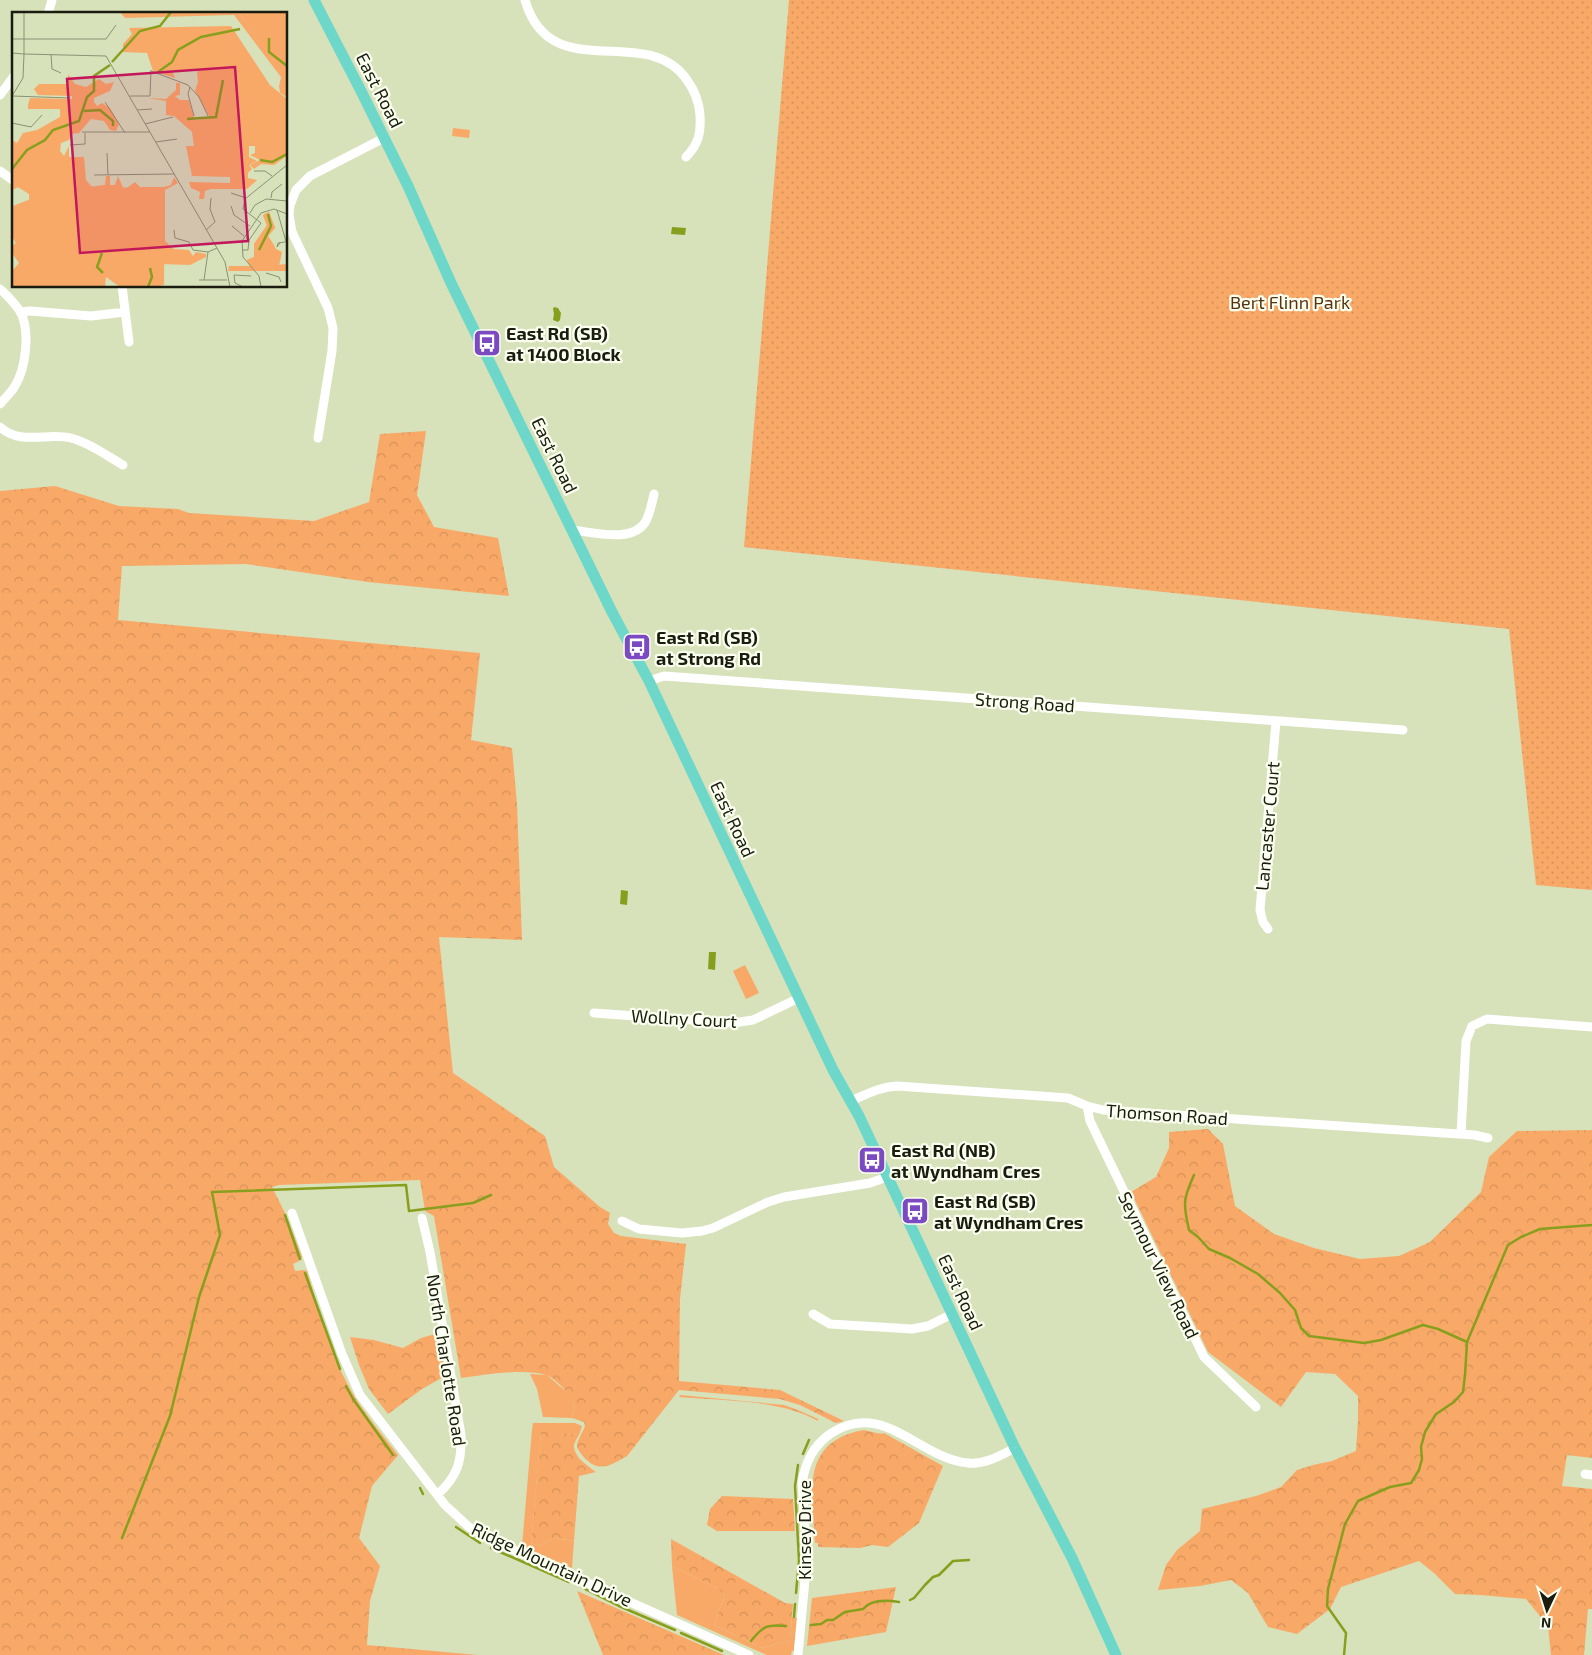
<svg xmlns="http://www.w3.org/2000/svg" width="1592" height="1655" font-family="'Exo 2',sans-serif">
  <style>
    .grass { fill: #f9a967 }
    .forest { fill: url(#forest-crowns) }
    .park { fill: url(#park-dots) }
    .water { fill: #889e1d }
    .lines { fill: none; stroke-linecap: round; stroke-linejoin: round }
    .stream { stroke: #889e1d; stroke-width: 2.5 }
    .minor { stroke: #fff; stroke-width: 9 }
    .major { stroke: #6dd7c9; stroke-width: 11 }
    .labels { text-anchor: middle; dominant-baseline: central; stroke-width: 4.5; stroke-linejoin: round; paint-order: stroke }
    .street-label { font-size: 18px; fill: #191c0e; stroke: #fbffef }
    .park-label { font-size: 18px; fill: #583311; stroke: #fbffef }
    .poi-label { font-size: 18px; font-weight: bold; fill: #191c0e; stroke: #fbffef; text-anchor: start }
    .inset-river { fill: none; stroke: #889e1d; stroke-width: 2.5 }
    .inset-road { fill: none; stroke: #8b9275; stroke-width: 1 }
    .view { fill: #c2185b; fill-opacity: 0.15; stroke: #c2185b; stroke-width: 2.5 }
    .inset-edge { fill: none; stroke: #191c0e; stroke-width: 2.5 }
  </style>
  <defs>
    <pattern id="forest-crowns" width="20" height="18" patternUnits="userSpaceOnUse" patternTransform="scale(1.25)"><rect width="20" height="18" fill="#f9a967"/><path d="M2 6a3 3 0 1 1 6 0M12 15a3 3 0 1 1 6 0" fill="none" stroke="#d59158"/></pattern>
    <pattern id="park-dots" width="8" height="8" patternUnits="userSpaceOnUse" patternTransform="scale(1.25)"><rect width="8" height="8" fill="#f9a967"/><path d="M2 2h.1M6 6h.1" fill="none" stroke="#d59158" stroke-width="1.8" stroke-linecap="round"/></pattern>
  </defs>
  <rect width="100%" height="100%" fill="#d7e1ba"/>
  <path class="grass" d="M 453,128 L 470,130 L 469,138 L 452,136 Z
    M 745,965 L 759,993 L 746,999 L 733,971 Z
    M 530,1374 L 547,1375 L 570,1395 L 575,1405 L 572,1418 L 543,1417 L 537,1389 Z
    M 533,1423 L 575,1423 L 582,1426 L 579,1435 L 541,1432 L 531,1543 L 538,1546 L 554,1538 L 574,1541 L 572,1568 L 522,1546 L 532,1430 Z
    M 672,1566 L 717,1588 L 725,1595 L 714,1625 L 762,1648 L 790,1641 L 792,1617 L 797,1618 L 794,1651 L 792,1651 L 791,1655 L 767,1655 L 677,1615 Z"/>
  <path class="forest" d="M 426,431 L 417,495 L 434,527 L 498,538 L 509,596 L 368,582 L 246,564 L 122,566 L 118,620 L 480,653 L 471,740 L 512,748 L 517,804 L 522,940 L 439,937 L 453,1073 L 545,1136 L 554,1167 L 600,1207 L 610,1213 L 608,1224 L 614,1233 L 621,1236 L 686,1244 L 680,1299 L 679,1381 L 780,1390 L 844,1421 L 836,1423 L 800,1405 L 780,1399 L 679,1390 L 627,1456 C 610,1466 597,1474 582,1455 C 580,1452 577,1449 577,1445 C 578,1439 583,1432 585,1426 L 584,1422 L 572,1418 L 575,1405 C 571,1396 556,1378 546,1375 C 523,1368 484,1375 461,1378 L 434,1216 L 425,1211 L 420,1180 L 279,1185 L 272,1187 L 286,1215 L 302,1257 L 299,1261 L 293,1264 L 295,1271 L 303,1270 L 307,1271 C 319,1310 329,1351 349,1387 C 362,1411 381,1433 398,1455 L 372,1486 L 359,1538 L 380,1566 L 370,1601 L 367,1645 L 478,1655 L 0,1655 L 0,491 L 55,486 L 119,506 L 178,509 L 189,513 L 314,521 L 369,502 L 380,434 Z
    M 1208,1129 L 1223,1144 L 1235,1206 L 1274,1234 L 1314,1248 L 1360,1259 L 1399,1256 L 1430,1242 L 1481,1192 L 1489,1157 L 1517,1131 L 1592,1130 L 1592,1458 L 1567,1455 L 1562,1486 L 1592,1489 L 1592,1609 L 1588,1609 L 1584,1655 L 1551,1655 L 1548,1626 L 1526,1599 L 1480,1595 L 1455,1594 L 1434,1573 L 1419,1561 L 1341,1587 L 1330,1609 L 1297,1634 L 1268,1627 L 1248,1593 L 1231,1580 L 1200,1586 L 1158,1590 L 1166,1565 L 1177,1550 L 1200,1531 L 1202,1509 L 1256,1496 L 1281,1487 L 1297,1470 L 1313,1465 L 1332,1461 L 1356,1451 L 1358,1420 L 1358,1396 L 1335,1374 L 1306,1372 L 1281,1407 L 1208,1352 L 1131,1192 L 1156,1177 L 1169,1148 L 1169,1132 Z
    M 439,1333 L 445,1376 L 422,1389 L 388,1414 L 369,1389 L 359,1365 L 350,1337 L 374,1340 L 403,1348 L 421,1338 Z
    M 680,1395 L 784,1405 L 798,1410 L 818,1419 L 818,1421 C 779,1399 723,1401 679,1397 Z
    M 864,1430 C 871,1431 878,1435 884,1433 L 943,1466 L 919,1523 L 888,1547 L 872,1545 L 860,1548 L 818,1547 L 818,1543 L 815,1543 C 812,1495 799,1441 864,1430 Z
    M 541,1431 L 579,1435 C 577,1438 574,1443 574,1447 C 575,1458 588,1466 596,1472 L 579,1476 L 574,1541 L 554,1538 L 538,1546 L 531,1543 Z
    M 722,1496 L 793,1499 L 795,1531 L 717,1531 L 707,1525 L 710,1509 Z
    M 671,1539 L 785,1603 L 793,1604 L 790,1641 L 762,1648 L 714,1625 L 725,1595 L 717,1588 L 672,1566 Z
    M 896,1587 L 886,1632 L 807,1646 L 812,1598 Z
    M 577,1591 L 724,1655 L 603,1655 Z"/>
  <path class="park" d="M 789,0 L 1592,0 L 1592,890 L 1536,885 L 1509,629 L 744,547 Z"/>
  <path class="water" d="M 672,227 L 686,228 L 685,235 L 671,234 Z
    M 554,307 L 558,308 L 561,313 L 560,320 L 558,322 L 553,320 L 554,314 L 553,309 Z
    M 621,890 L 628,891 L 627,905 L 620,904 Z
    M 709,952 L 716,952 L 715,970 L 708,969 Z"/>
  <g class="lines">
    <path class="stream" d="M 1194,1175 C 1183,1199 1183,1204 1189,1230 L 1198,1237 L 1209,1249 L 1230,1258 L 1258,1274 L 1280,1293 L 1295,1310 L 1301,1328 L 1309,1336 L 1364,1343 L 1381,1340 L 1423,1325 L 1438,1329 L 1467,1342
      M 285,1215 L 300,1259
      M 305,1273 L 340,1369
      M 346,1386 L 353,1399 L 393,1455
      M 803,1454 L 809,1440
      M 420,1488 L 423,1494
      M 456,1527 L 480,1543
      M 122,1538 L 170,1416 L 199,1297 L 220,1235 L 212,1192 L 406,1185 L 409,1211 L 473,1203 L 491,1195
      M 491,1548 L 569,1582
      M 585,1589 L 619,1606 L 675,1630
      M 796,1593 L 799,1560 L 795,1486 L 798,1465
      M 910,1600 L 914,1598 L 925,1585 L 933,1577 L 939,1575 L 953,1561 L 969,1560
      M 794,1617 L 795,1604
      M 811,1625 L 821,1624 L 827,1620 L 833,1620 L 845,1612 L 863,1609 C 871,1599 887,1600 899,1602
      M 681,1633 L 722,1651
      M 751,1641 C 763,1626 767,1624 786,1626
      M 1344,1655 L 1346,1633 L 1327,1606 L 1328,1589 L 1345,1524 L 1358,1501 L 1390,1487 L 1411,1483 L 1419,1470 L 1422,1459 L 1421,1447 L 1425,1432 L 1436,1414 L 1454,1402 L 1463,1392 L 1465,1375 L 1467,1342 L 1508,1245 L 1521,1237 L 1540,1229 L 1592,1225"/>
    <path class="minor" d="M 525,0 C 550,88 647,21 687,80 C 695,91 699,101 700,115 C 701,132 699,144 686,157
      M 48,14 L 52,0
      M 0,95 L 14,76
      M 0,171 L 14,181
      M 122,286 L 129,342
      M 0,289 C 5,293 18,307 21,313 C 30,332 26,368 15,386 C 11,393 5,398 0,404
      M 20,312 L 30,311 L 91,316 L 125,312
      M 0,427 C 21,446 47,432 71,438 C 90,443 107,456 123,465
      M 318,438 L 332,351 L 333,328 L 328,308 L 292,232 L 289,215 L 290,205 L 296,190 L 310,176 L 384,138
      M 572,530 C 593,532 633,544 646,521 C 650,513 652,503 654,494
      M 649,681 L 664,676 L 1403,730
      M 1268,929 L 1263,922 L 1260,910 L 1276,721
      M 594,1013 L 733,1023 L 753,1020 L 799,998
      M 851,1101 C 867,1094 879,1087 897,1086 L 1068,1098 L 1087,1106 L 1103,1110 L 1474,1135 L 1488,1138
      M 1087,1106 L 1090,1121 L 1204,1357 L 1256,1407
      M 1461,1134 L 1466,1041 L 1472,1026 L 1487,1019 L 1592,1027
      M 292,1213 L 342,1354 L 360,1395 L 445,1505 L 469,1527 L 498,1543 L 749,1655
      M 422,1218 L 430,1252 L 461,1435 C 462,1462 457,1477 437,1495
      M 622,1221 L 639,1229 L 682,1233 L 702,1231 L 713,1228 L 768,1202 L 784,1197 L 870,1183 L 887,1177
      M 813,1314 L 830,1324 L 912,1329 L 928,1326 L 952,1314
      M 1585,1474 L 1592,1475
      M 798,1655 L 807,1558 L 802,1483 C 805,1463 813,1446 830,1434 C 883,1398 919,1459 968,1463 C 985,1465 1001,1455 1015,1448"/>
    <path class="major" d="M 314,0 L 361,91 L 408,186 L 451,283 L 612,612 L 649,681 L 833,1070 L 859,1116 L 1015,1448 L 1072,1558 L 1116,1655"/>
  </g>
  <defs>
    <g id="bus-square" transform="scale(1.4375)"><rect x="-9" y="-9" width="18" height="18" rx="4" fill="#7b49c1" stroke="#fbffef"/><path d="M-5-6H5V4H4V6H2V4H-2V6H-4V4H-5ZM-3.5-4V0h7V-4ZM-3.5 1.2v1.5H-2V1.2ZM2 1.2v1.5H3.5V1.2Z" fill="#fff"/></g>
  </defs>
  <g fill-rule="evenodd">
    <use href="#bus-square" x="487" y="343"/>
    <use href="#bus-square" x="637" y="647"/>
    <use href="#bus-square" x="872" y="1160"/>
    <use href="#bus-square" x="915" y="1211"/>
  </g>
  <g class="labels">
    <g class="street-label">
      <text transform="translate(380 90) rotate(63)">East Road</text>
      <text transform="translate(555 455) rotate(64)">East Road</text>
      <text transform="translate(1025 702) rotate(4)">Strong Road</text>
      <text transform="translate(733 819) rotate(65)">East Road</text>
      <text transform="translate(1267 826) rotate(-85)">Lancaster Court</text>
      <text transform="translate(684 1018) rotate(3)">Wollny Court</text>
      <text transform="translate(1167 1114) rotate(4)">Thomson Road</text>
      <text transform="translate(1159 1265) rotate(64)">Seymour View Road</text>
      <text transform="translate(961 1292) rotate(65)">East Road</text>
      <text transform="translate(447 1360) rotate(81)">North Charlotte Road</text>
      <text transform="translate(804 1530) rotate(-90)">Kinsey Drive</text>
      <text transform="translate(552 1564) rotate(25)">Ridge Mountain Drive</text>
    </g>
    <g class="park-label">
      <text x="1290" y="302">Bert Flinn Park</text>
    </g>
    <g class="poi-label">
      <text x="506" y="333">East Rd (SB)<tspan x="506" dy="21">at 1400 Block</tspan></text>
      <text x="656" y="637">East Rd (SB)<tspan x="656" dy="21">at Strong Rd</tspan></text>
      <text x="891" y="1150">East Rd (NB)<tspan x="891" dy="21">at Wyndham Cres</tspan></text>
      <text x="934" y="1201">East Rd (SB)<tspan x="934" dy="21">at Wyndham Cres</tspan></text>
    </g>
  </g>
  <g transform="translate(12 12)">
    <rect width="275" height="275" fill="#d7e1ba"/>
    <path d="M 108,0 L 226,0 L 275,67 L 275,73 L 222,3 L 113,6 ZM 219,14 L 258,73 L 275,87 L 275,144 L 262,153 L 249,152 L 242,157 L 238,153 L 248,148 L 238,143 L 243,141 L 243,134 L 237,134 L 237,145 L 245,149 L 237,153 L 240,157 L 236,161 L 236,166 L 245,168 L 235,177 L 199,177 L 193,179 L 192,187 L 187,187 L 188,180 L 179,176 L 177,170 L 218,171 L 218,165 L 180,164 L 174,134 L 182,134 L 180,120 L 162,104 L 154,103 L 154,89 L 136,86 L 154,87 L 164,78 L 164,71 L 168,71 L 168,83 L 163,84 L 168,88 L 177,88 L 183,108 L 198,106 L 183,79 L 186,70 L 185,59 L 160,58 L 163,66 L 141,59 L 135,41 L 111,40 L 111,32 L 120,22 L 117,16 ZM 56,62 L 63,72 L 74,75 L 87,67 L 94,72 L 102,70 L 98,79 L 82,86 L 82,90 L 85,94 L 90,91 L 98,96 L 107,112 L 104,119 L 98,118 L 92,109 L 79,107 L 67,121 L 59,122 L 57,128 L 49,131 L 48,139 L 52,144 L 57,134 L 57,145 L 72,145 L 74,168 L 146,252 L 151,272 L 147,275 L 0,236 L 4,231 L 0,224 L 1,194 L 17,188 L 17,182 L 6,175 L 0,178 L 0,128 L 5,131 L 11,121 L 25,118 L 48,105 L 48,97 L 16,97 L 16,93 L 18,86 L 60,87 L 60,84 L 26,83 L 22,77 L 27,72 L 56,72 ZM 94,164 L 98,164 L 98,173 L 103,173 L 106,164 L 112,178 L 123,170 L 128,175 L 152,175 L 159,173 L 162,165 L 166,171 L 153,178 L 153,229 L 162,237 L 177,238 L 181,244 L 184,240 L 194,242 L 194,245 L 178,253 L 149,252 L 83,174 L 93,173 ZM 257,200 L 263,216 L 256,224 L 262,233 L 263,253 L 275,252 L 275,259 L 216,259 L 217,254 L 238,254 L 235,248 L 242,245 L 242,232 L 255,214 L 251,203 Z" fill="#f9a967"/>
    <path d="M 226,0 L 275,0 L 275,85 L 268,81 L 267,74 L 270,61 ZM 6,147 L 67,147 L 72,174 L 153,177 L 152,273 L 108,275 L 94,265 L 93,275 L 0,275 L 0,259 L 7,251 L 0,241 L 0,234 L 4,231 L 0,224 L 0,199 L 1,194 L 17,188 L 17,182 L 12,178 L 6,175 L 0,178 L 0,154 ZM 257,200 L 263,216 L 256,224 L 264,237 L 270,240 L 267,254 L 238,254 L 235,248 L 242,245 L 242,232 L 255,213 L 251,203 Z" fill="#f9a967"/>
    <path class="inset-river" d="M 257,26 L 257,40 L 275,54M 100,50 L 128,19 L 148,14 L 159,0M 146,60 L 160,50 L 166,38 L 189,25 L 228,17M 72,99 L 88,98 L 101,109 L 101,114M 175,107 L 204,105 L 211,68M 248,148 L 260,150 L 275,142M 0,157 L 15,138 L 33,128 L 41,118 L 67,109 L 75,85 L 82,79 L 82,64 L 98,53M 247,238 L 259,214 L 256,202M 90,241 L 85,255 L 91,261M 136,275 L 140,265 L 138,256"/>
    <path class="inset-road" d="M 0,27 L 94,27 L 104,13M 0,41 L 12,42 L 12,0M 39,42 L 40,57 L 49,61M 139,59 L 176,73 L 187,85 L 196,104M 178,75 L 176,82 L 182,104M 0,84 L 58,86M 0,84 L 11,66 L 12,42 L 94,44 L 213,250 L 218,275M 118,84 L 138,84 L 139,58M 93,90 L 113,121M 125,98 L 140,97M 0,111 L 19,115 L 30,103M 133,112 L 161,105M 70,120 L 138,120M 144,130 L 165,127M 58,133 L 73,132 L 73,121M 95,141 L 96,163M 242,159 L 253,159 L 260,164M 82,163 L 162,162M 219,181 L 234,186M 259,186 L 260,180 L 270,172M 219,194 L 222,203 L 238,214M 231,197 L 233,187 L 275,153M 265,198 L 275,233M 238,201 L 243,193 L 254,187 L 275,189M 220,214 L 232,224M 162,218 L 163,226 L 177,230 L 181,238 L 196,240 L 205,236M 194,218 L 203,210 L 198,197 L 199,186M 268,231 L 265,235 L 266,231 L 273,230M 230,238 L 236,238 L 237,228 L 249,211 L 231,197M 254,261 L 267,265 L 269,270M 187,268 L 215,268M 192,268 L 196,240M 231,275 L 223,271 L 222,263 L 239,264M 242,275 L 261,275M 249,275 L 247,264 L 231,245 L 230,229 L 249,201 L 262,197 L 275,202"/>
    <path class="view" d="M 223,55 L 236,229 L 68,241 L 55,67 Z"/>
    <rect width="275" height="275" class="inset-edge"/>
  </g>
  <g transform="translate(1547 1610) rotate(184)" stroke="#fbffef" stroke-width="4" paint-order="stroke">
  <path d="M0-4L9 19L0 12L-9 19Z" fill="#191c0e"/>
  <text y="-8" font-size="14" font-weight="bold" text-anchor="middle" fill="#191c0e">N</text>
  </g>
</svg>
